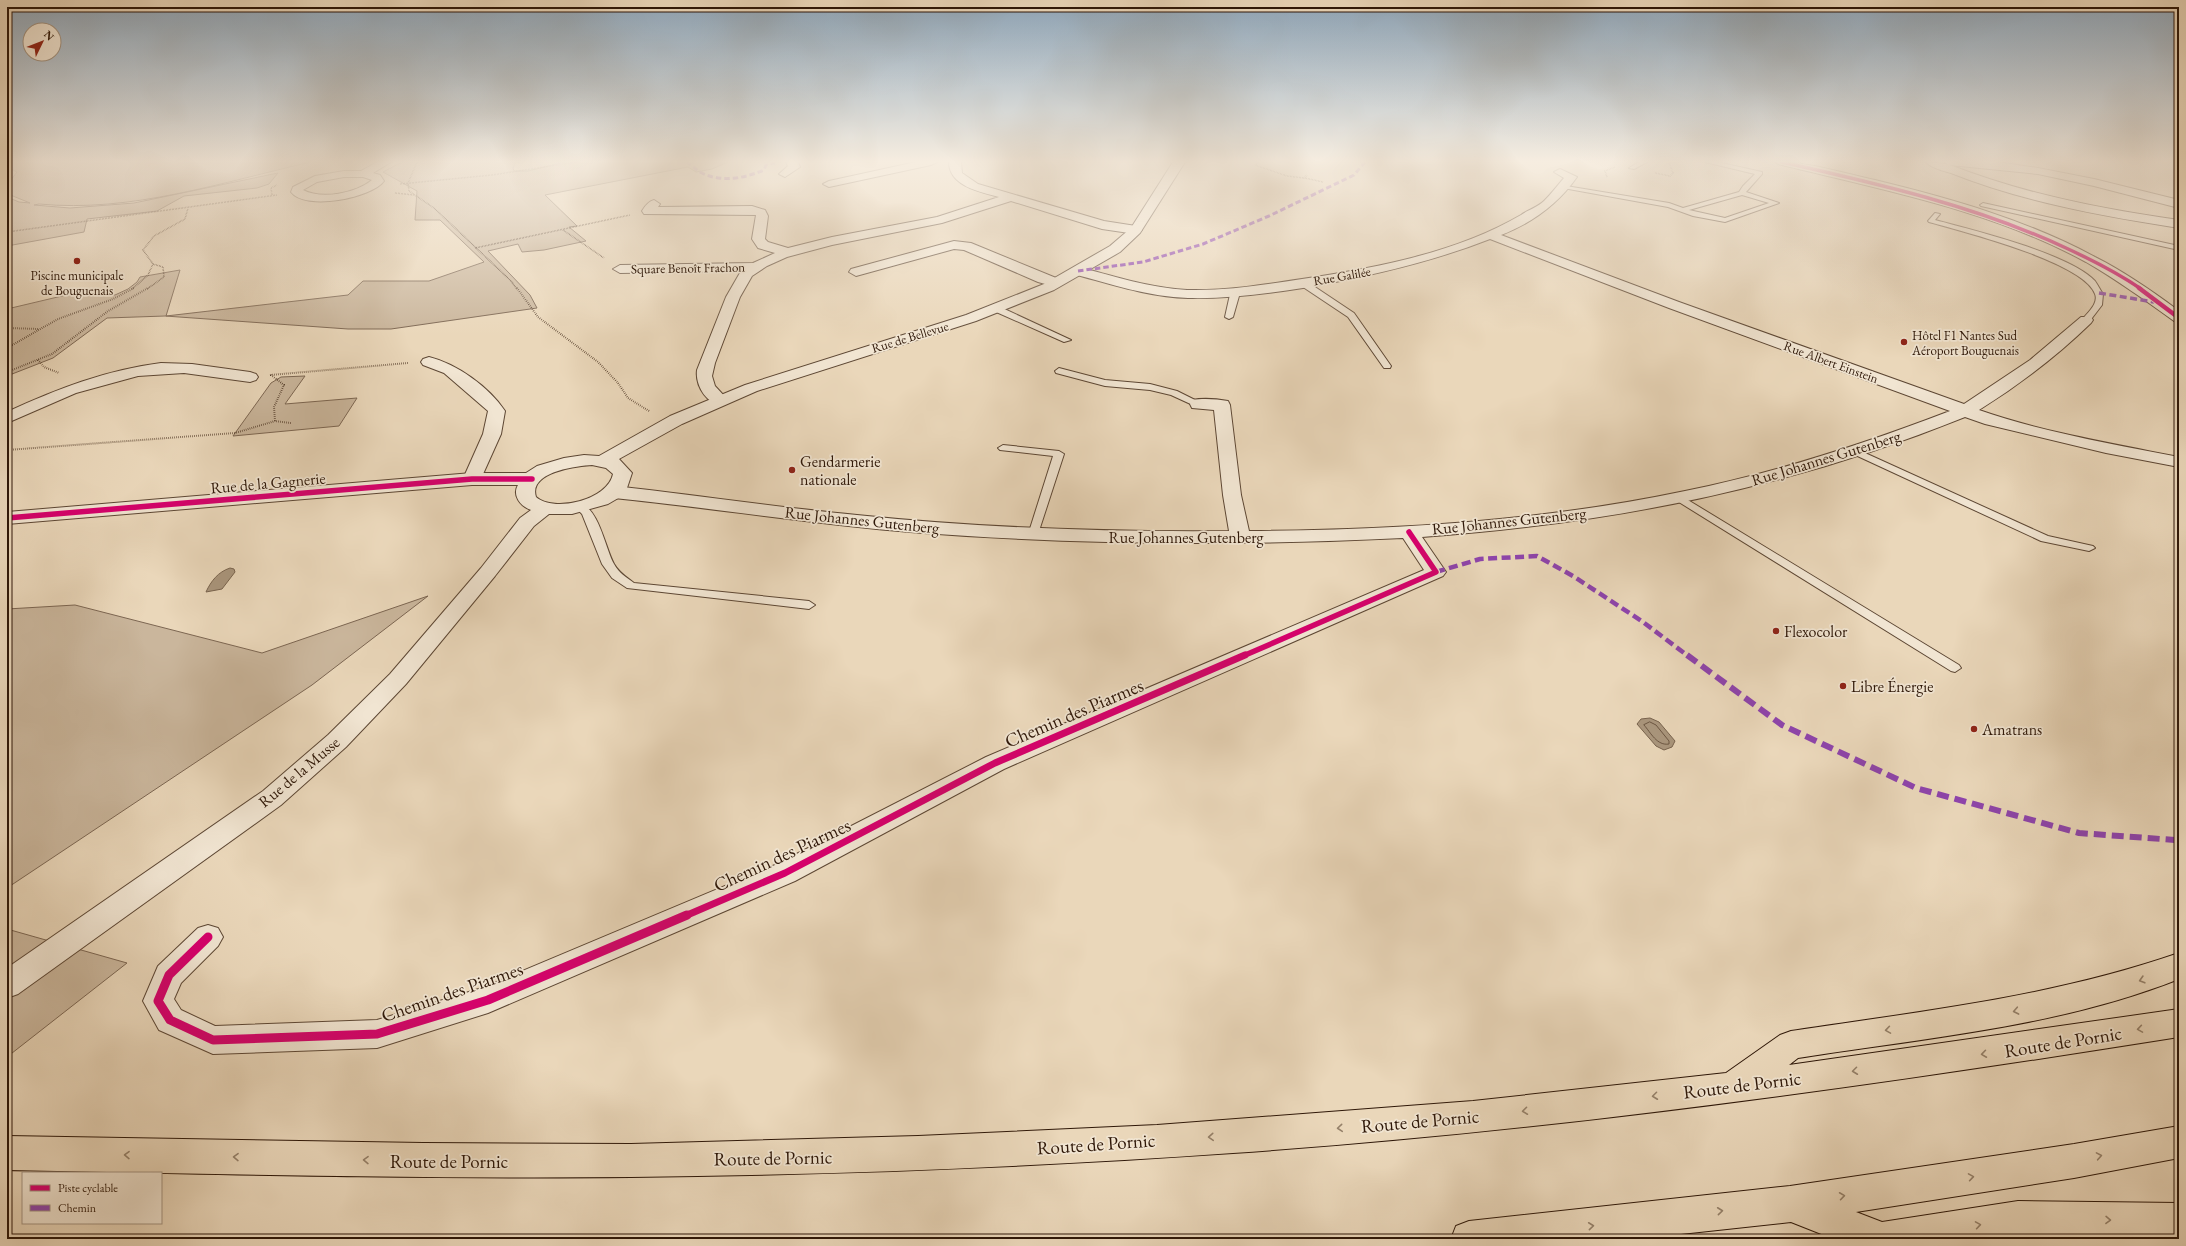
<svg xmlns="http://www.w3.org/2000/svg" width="2186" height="1246" font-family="'EB Garamond',serif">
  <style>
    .green { fill: #cab69c; stroke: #7c6652 }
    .water { fill: #aa967d; stroke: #78634e }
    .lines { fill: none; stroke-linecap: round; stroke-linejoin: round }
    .shore { stroke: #6c5642; stroke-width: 1 }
    .service-casing { stroke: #5d4734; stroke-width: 2 }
    .minor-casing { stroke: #5d4734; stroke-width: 2 }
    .tertiary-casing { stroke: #5d4734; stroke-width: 2 }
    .trunk-casing { stroke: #2e1708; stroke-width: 2 }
    .path-far2 { stroke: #2e1708; stroke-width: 1.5; stroke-dasharray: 0.5 1; stroke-linecap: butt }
    .path-far1 { stroke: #2e1708; stroke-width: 2; stroke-dasharray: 0.5 1.5; stroke-linecap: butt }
    .path { stroke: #2e1708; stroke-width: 2.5; stroke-dasharray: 1 2; stroke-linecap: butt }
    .service { fill: #f1e5d2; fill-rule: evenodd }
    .minor { fill: #f1e5d2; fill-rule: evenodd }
    .tertiary { fill: #f1e5d2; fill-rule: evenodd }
    .trunk { fill: #ead7ba; fill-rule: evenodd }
    .quiet-far3 { stroke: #8e44ad; stroke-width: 3; stroke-dasharray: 5.5 3; stroke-linecap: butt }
    .quiet-far2 { stroke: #8e44ad; stroke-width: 3.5; stroke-dasharray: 7 3.5; stroke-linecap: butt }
    .quiet-far1 { stroke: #8e44ad; stroke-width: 4.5; stroke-dasharray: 9 4.5; stroke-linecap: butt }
    .quiet { stroke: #8e44ad; stroke-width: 6; stroke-dasharray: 12 6; stroke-linecap: butt }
    .cycleway-far4-casing { stroke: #f1e5d2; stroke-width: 5 }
    .cycleway-far3-casing { stroke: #f1e5d2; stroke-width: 6 }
    .cycleway-far2-casing { stroke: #f1e5d2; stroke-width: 8 }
    .cycleway-far1-casing { stroke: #f1e5d2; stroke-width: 10 }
    .cycleway-casing { stroke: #f1e5d2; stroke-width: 12 }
    .cycleway-far4 { stroke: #d6006c; stroke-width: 3.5 }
    .cycleway-far3 { stroke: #d6006c; stroke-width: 4.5 }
    .cycleway-far2 { stroke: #d6006c; stroke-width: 5.5 }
    .cycleway-far1 { stroke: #d6006c; stroke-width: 7 }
    .cycleway { stroke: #d6006c; stroke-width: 9 }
    .oneway { stroke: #95816a }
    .poi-dot { fill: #8f2418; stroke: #f1e5d2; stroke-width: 1.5 }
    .labels { text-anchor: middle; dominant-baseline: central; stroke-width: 3.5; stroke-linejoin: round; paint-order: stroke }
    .far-street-label { font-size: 13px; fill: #2e1708; stroke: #f1e5d2 }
    .far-poi-label { font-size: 13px; fill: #2e1708; stroke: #f1e5d2 }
    .street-label { font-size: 16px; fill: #2e1708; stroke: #f1e5d2 }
    .poi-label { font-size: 16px; fill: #2e1708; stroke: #f1e5d2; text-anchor: start }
    .near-street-label { font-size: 19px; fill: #2e1708; stroke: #f1e5d2 }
  </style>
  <rect width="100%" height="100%" fill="#ead7ba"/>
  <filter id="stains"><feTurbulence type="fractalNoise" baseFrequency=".005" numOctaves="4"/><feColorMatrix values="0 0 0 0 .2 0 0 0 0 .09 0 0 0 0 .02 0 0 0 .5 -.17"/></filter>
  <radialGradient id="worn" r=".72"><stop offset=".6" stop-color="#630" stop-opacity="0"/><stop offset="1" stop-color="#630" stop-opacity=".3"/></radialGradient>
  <path class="green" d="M 7,162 L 311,162 C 223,182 131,213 39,204 L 34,205 L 70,208 L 134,203 L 278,173 L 269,184 L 257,188 L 184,196 L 157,211 L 87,219 L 84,232 L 7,246 L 7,197 L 19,202 L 30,203 L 8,194 L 7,185 L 17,172 L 7,167 Z
    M 402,162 L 516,162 L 513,168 L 514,171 L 528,171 L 565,162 L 728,162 L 712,169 L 696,172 L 688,167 L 545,195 L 577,226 L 569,227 L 586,241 L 544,250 L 522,252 L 518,244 L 488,251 L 530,295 L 537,308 L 391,329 L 348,329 L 165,316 L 107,318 L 53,358 L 7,376 L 7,309 L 83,291 L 115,295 L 128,289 L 137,282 L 140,277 L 180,270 L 166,316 L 348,295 L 363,281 L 429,281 L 484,262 L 440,220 L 415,220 L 417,191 L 383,172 Z
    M 305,376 L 285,404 L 357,398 L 339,426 L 233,436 L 271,383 L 281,377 Z
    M 428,596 L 312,685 L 7,888 L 7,609 L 75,605 L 262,653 Z
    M 7,929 L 127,963 L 7,1057 Z"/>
  <path class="water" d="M 230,568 L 234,569 L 235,572 L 222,589 L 206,592 C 211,581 218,572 230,568 Z
    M 1650,718 L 1659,722 L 1675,741 L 1672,747 L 1664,750 L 1656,746 L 1637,724 L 1641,719 Z"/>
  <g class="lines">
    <path class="shore" d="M 1650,722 L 1656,725 L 1669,741 L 1669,744 C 1657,746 1651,733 1644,725 Z"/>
    <g class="service-casing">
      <path id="service" d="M 1639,162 L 1647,162 L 1634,169 L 1629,168 Z
        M 1705,162 L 1717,162 L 1762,172 L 1762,174 L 1746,192 L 1779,203 L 1725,222 L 1693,216 L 1668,207 L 1563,188 L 1566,186 L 1669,203 L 1683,208 L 1739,192 L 1743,186 L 1755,174 ZM 1742,195 L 1769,203 L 1725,218 L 1689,210 Z
        M 1983,203 L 2179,246 L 2179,250 L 1981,206 L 1980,205 Z
        M 1935,213 L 1940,214 L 1935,220 C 1973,230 2070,254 2095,281 C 2098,285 2100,290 2103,294 L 2102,305 L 2089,322 L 2083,322 L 2082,320 C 2087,313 2099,304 2095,294 C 2084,262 1961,231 1929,222 L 1928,221 Z
        M 1300,281 L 1306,281 L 1354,313 L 1391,366 L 1390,368 L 1384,368 L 1348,317 L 1300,285 Z
        M 1231,290 L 1237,290 L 1239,296 L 1233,317 L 1229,319 L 1225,317 Z
        M 994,307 L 1000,307 L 1071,340 L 1064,342 L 994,311 Z
        M 1059,368 L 1105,380 L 1150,384 L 1177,391 L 1203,404 L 1198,407 L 1195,406 L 1171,395 L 1150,390 L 1105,386 L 1056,373 L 1055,371 Z
        M 1003,445 L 1059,451 L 1064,454 L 1037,537 L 1033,538 L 1028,535 L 1053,456 L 1000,450 L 998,448 Z
        M 1854,448 L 2048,536 L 2093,546 L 2095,548 L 2089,551 L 2041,541 L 1851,453 L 1851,449 Z
        M 1678,494 L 1959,665 L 1961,668 L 1955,672 L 1951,671 L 1674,499 L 1673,497 Z
        M 580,504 C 599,508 605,548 614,564 C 619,573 626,577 634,583 L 809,601 L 815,605 L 809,609 L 627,588 L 612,578 L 602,564 L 582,514 L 575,507 Z"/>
    </g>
    <g class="minor-casing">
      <path id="minor" d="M 377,162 L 391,162 L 373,173 L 380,175 L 384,181 C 372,198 305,211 291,192 L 293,187 L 315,176 L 344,171 L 361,171 ZM 344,177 L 363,177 L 372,180 C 356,193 322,200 303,190 L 317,182 Z
        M 786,162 L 798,162 L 800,167 L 785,177 L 779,174 L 788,166 Z
        M 916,162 L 937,162 L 931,165 L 829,187 L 823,184 L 829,181 Z
        M 949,162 L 961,162 L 962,173 L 978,184 L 1104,221 L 1136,226 L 1142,230 L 1136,234 L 1102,229 L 1011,201 L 942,223 L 832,245 L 787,257 L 767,266 L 752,276 L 740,297 L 715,363 L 712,376 L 715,386 L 728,400 L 726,404 C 708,408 695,386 697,370 L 726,297 L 741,271 L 620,273 L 613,269 L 620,265 L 753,263 L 775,253 L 758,248 L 752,239 L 756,215 L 644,214 L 642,211 C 645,206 648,202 654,200 L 660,204 L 658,207 L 752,206 L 765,210 L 768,216 L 765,239 L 768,242 L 788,248 L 832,237 L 937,217 L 999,197 C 980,192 949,186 949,162 Z
        M 1926,162 L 1947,164 L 1945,162 L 1997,162 L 2038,168 L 2094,179 L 2179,200 L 2179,208 L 2094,186 L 2038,174 L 1950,165 C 2024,194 2101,209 2179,220 L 2179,228 C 2102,216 2024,202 1951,173 C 1944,171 1931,168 1926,162 Z
        M 1560,169 L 1577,177 C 1558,204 1532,223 1501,235 L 1679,302 L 1964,404 L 2030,360 L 2081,317 L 2091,317 L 2093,320 L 2091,323 C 2057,356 2019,385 1979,410 C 2042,432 2113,444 2179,457 L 2179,467 L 2106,453 L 1985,424 L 1965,417 C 1787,489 1613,523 1422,537 L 1446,572 L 1443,576 L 1004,769 L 795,881 L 488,1013 L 377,1048 L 213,1054 L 159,1030 L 143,1001 L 158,966 L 198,928 L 208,925 L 218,928 L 223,937 L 218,946 L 181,983 L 174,999 L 181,1010 L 215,1026 L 377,1020 L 482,988 L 775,865 L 986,757 L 1424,570 L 1403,538 C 1239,546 1074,545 910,532 C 811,524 713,508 614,498 L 607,496 L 605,492 L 607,488 L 614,486 C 695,495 776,507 857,515 C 981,528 1105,532 1229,531 L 1223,495 L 1214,410 L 1192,408 L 1190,404 L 1192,400 C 1203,398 1217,399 1228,401 L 1230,405 L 1241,495 L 1249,531 C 1395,530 1542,521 1685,491 C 1775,473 1864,444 1950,411 L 1669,308 L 1490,239 C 1429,263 1366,277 1303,288 C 1265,294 1226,299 1188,298 C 1149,297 1111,284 1073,274 L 1071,271 L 1078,267 C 1114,276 1150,288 1187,290 C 1225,291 1264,285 1302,279 C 1375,268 1456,253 1521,215 C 1528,210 1538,207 1544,201 C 1551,194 1558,185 1564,178 L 1554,172 Z
        M 954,241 L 971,243 L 1061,280 L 1063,283 L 1056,287 L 1038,282 L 964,250 L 954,249 L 856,276 L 849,272 L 851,269 Z
        M 429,357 C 457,364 489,387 505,411 L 501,434 L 479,483 L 472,485 L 465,483 L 463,479 L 483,434 L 488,411 L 444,373 L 423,365 L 421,362 L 423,359 Z
        M 161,363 L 192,364 L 250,372 L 256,374 L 258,377 L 256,380 L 250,382 L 184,373 L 138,376 L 76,393 L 7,423 L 7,412 C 57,389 106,370 161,363 Z"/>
    </g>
    <g class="tertiary-casing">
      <path id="tertiary" d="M 1173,162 L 1185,162 L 1140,233 L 1120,252 L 1054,290 L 976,321 L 757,391 L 682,424 L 619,459 L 632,473 L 627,488 L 620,497 L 608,504 L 572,514 L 549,514 L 534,526 L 495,576 L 406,684 L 346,747 L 281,805 L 18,994 L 7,998 L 7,968 L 263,791 L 328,735 L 390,674 L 481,568 L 520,518 L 531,510 C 520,506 512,495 518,485 L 472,485 L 7,524 L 7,512 L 472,473 L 526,473 L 537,466 L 564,458 L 584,455 L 599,456 L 670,416 L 745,385 L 966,315 L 1044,284 L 1110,246 L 1131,228 ZM 592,465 L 606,468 L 613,474 C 608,500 554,513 536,497 C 528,472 576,466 592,465 Z
        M 1776,162 C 1810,162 1842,173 1875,180 C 1949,198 2027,220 2095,257 C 2125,272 2152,291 2179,311 L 2179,322 L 2174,321 C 2145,300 2117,280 2086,262 C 1991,210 1882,190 1778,164 Z"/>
    </g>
    <g class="trunk-casing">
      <path id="trunk" d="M 2179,953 L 2179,979 C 2058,1027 1925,1038 1798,1058 L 1789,1065 L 2179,1009 L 2179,1037 C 1865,1087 1551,1131 1233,1153 C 1033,1167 832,1175 631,1177 C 423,1179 215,1174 7,1170 L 7,1136 L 423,1143 L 631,1144 L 918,1136 L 1157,1125 L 1473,1101 L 1726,1073 L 1780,1035 L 1791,1031 C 1923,1011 2052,997 2179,953 Z
        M 2179,1126 L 2179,1158 L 2074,1178 L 1856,1212 L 1882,1222 L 2018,1201 L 2179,1203 L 2179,1239 L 2018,1237 L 2005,1239 L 1834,1239 L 1791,1222 L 1635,1239 L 1451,1239 L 1456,1226 L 1469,1221 L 1790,1186 L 2074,1144 Z"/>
    </g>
    <path class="path-far2" d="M 417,162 L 408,183 L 409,191 L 434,208 L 511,281 L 517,289
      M 1259,162 L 1255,165 L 1287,176 L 1304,178 L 1307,175
      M 1655,173 L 1670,176 L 1673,173 L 1669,162
      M 1607,177 L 1605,171 L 1615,167
      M 1305,178 L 1323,182
      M 400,184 L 492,175 L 576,162
      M 395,193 L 414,195
      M 272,195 L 271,188 L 277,185
      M 7,206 L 7,212
      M 563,230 L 604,258
      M 7,232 L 277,195
      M 475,248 L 630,215
      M 132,289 L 148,275 L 153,264
      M 147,289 L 164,277 L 163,267 L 153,264 L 143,250 L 154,236 L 185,219 L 188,208"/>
    <path class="path-far1" d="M 517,288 L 538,317 L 598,362 L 618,383 L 628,398 L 649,411
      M 7,328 L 38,329
      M 7,348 L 58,319 L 113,299 L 134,288
      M 38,360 L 44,367 L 59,373
      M 7,372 L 52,354 L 108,311 L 148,288
      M 270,375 L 408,363
      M 271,375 L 284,385 L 274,407 L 275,421 L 291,423
      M 7,450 L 235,433 L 275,421"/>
    <path class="path" d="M 7,450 L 11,450"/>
    <use href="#service" class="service"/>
    <use href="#minor" class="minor"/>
    <use href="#tertiary" class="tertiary"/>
    <use href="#trunk" class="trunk"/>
    <path class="quiet-far3" d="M 686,162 C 692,165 696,170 702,173 C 722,183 745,178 764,170 L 766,165 L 775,163
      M 1078,271 L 1143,262 L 1203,244 L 1269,216 L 1354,175 L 1365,162"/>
    <path class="quiet-far2" d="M 2099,293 L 2154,302"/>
    <path class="quiet-far1" d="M 1436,572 L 1480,559 L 1537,556 L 1573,576 L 1643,622 L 1688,656"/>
    <path class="quiet" d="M 1687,655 L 1782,725 L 1916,788 L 2079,833 L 2175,840 L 2179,838"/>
    <g class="cycleway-far4-casing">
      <path id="cycleway-far4" d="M 1782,162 C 1879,184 1976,206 2066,248 C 2092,260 2118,273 2141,289"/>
    </g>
    <g class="cycleway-far3-casing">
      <path id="cycleway-far3" d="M 2139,288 L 2179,318"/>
    </g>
    <g class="cycleway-far2-casing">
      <path id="cycleway-far2" d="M 7,518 L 472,479 L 532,479
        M 1243,656 L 1436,572 L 1409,532"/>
    </g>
    <g class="cycleway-far1-casing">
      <path id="cycleway-far1" d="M 685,916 L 785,873 L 995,763 L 1245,655"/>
    </g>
    <g class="cycleway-casing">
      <path id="cycleway" d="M 208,937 L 169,975 L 158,1001 L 170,1020 L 213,1040 L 377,1034 L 488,1000 L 687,915"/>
    </g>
    <use href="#cycleway-far4" class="cycleway-far4"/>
    <use href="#cycleway-far3" class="cycleway-far3"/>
    <use href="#cycleway-far2" class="cycleway-far2"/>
    <use href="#cycleway-far1" class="cycleway-far1"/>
    <use href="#cycleway" class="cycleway"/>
  </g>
  <defs><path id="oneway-chevron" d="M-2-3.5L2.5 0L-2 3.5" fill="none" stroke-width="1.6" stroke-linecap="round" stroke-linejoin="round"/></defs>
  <g class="oneway">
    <use href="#oneway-chevron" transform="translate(2142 980) rotate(164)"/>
    <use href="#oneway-chevron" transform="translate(2016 1011) rotate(169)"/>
    <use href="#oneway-chevron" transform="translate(2140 1029) rotate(171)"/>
    <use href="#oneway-chevron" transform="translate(1888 1030) rotate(171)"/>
    <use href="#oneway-chevron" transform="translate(1984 1054) rotate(172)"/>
    <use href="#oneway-chevron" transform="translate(1855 1071) rotate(173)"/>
    <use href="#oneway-chevron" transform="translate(1655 1096) rotate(173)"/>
    <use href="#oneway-chevron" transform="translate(1525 1111) rotate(173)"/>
    <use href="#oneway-chevron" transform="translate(1340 1128) rotate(175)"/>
    <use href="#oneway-chevron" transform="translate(1211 1137) rotate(176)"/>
    <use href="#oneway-chevron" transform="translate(127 1155) rotate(-179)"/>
    <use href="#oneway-chevron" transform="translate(2099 1156) rotate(-10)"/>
    <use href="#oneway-chevron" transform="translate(236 1157) rotate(-179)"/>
    <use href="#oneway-chevron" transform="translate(366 1160) rotate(-179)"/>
    <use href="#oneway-chevron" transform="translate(1971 1177) rotate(-9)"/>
    <use href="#oneway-chevron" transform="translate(1842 1196) rotate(-8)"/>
    <use href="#oneway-chevron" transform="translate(1720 1211) rotate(-6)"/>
    <use href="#oneway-chevron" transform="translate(2108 1220) rotate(1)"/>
    <use href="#oneway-chevron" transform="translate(1978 1225) rotate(-9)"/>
    <use href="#oneway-chevron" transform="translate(1591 1226) rotate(-6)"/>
  </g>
  <linearGradient id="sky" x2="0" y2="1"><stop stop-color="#8fa8bd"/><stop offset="0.48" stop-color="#f6ede0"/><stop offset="1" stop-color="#f6ede0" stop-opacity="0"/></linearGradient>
  <rect width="2186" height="336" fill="url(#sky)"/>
  <g class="poi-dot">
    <circle cx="77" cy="261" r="4"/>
    <circle cx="1904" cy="342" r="4"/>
    <circle cx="792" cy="470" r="4"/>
    <circle cx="1776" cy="631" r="4"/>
    <circle cx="1843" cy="686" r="4"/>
    <circle cx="1974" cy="729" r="4"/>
  </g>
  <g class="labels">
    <g class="far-street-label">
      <text transform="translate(688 268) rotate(-1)">Square Benoît Frachon</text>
      <text transform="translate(1342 276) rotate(-10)">Rue Galilée</text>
      <text transform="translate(910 337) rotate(-17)">Rue de Bellevue</text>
      <text transform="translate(1831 362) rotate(20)">Rue Albert Einstein</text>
    </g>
    <g class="far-poi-label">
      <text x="77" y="275">Piscine municipale<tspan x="77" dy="15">de Bouguenais</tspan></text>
      <text x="1912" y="335" text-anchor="start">Hôtel F1 Nantes Sud<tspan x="1912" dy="15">Aéroport Bouguenais</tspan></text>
    </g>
    <g class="street-label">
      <text transform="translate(1826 458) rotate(-17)">Rue Johannes Gutenberg</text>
      <text transform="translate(268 483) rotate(-5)">Rue de la Gagnerie</text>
      <text transform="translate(862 520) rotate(6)">Rue Johannes Gutenberg</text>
      <text transform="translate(1509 521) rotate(-6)">Rue Johannes Gutenberg</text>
      <text x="1186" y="537">Rue Johannes Gutenberg</text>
      <text transform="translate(299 772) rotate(-40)">Rue de la Musse</text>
    </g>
    <g class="poi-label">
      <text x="800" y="461">Gendarmerie<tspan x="800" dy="18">nationale</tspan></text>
      <text x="1784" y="631">Flexocolor</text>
      <text x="1851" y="686">Libre Énergie</text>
      <text x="1982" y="729">Amatrans</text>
    </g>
    <g class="near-street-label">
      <text transform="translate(1074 713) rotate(-23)">Chemin des Piarmes</text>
      <text transform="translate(782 855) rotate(-25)">Chemin des Piarmes</text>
      <text transform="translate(452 992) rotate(-19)">Chemin des Piarmes</text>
      <text transform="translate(2063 1042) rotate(-9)">Route de Pornic</text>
      <text transform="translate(1742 1085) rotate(-7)">Route de Pornic</text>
      <text transform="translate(1420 1121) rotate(-5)">Route de Pornic</text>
      <text transform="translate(1096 1144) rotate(-4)">Route de Pornic</text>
      <text transform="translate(773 1158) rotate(-1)">Route de Pornic</text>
      <text x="449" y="1161">Route de Pornic</text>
    </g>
  </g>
  <rect width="2186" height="1246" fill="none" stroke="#ead7ba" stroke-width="24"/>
  <rect x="8" y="8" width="2170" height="1230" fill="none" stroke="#2e1708" stroke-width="2"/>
  <rect x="12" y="12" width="2162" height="1222" fill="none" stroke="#2e1708"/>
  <rect x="22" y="1172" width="140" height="52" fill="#f1e5d2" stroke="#a39381"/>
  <rect x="30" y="1185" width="20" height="6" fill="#d6006c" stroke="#a39381"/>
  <text x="58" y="1192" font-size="12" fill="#2e1708">Piste cyclable</text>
  <rect x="30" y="1205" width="20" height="6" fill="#8e44ad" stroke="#a39381"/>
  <text x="58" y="1212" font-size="12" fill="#2e1708">Chemin</text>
  <g transform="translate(42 42) rotate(47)"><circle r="19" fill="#f1e5d2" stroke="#a39381"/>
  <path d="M0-3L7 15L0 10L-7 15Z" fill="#8f2418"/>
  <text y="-6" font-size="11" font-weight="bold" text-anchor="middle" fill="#2e1708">N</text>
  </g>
  <rect width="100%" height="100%" filter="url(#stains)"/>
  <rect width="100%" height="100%" fill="url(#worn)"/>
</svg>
